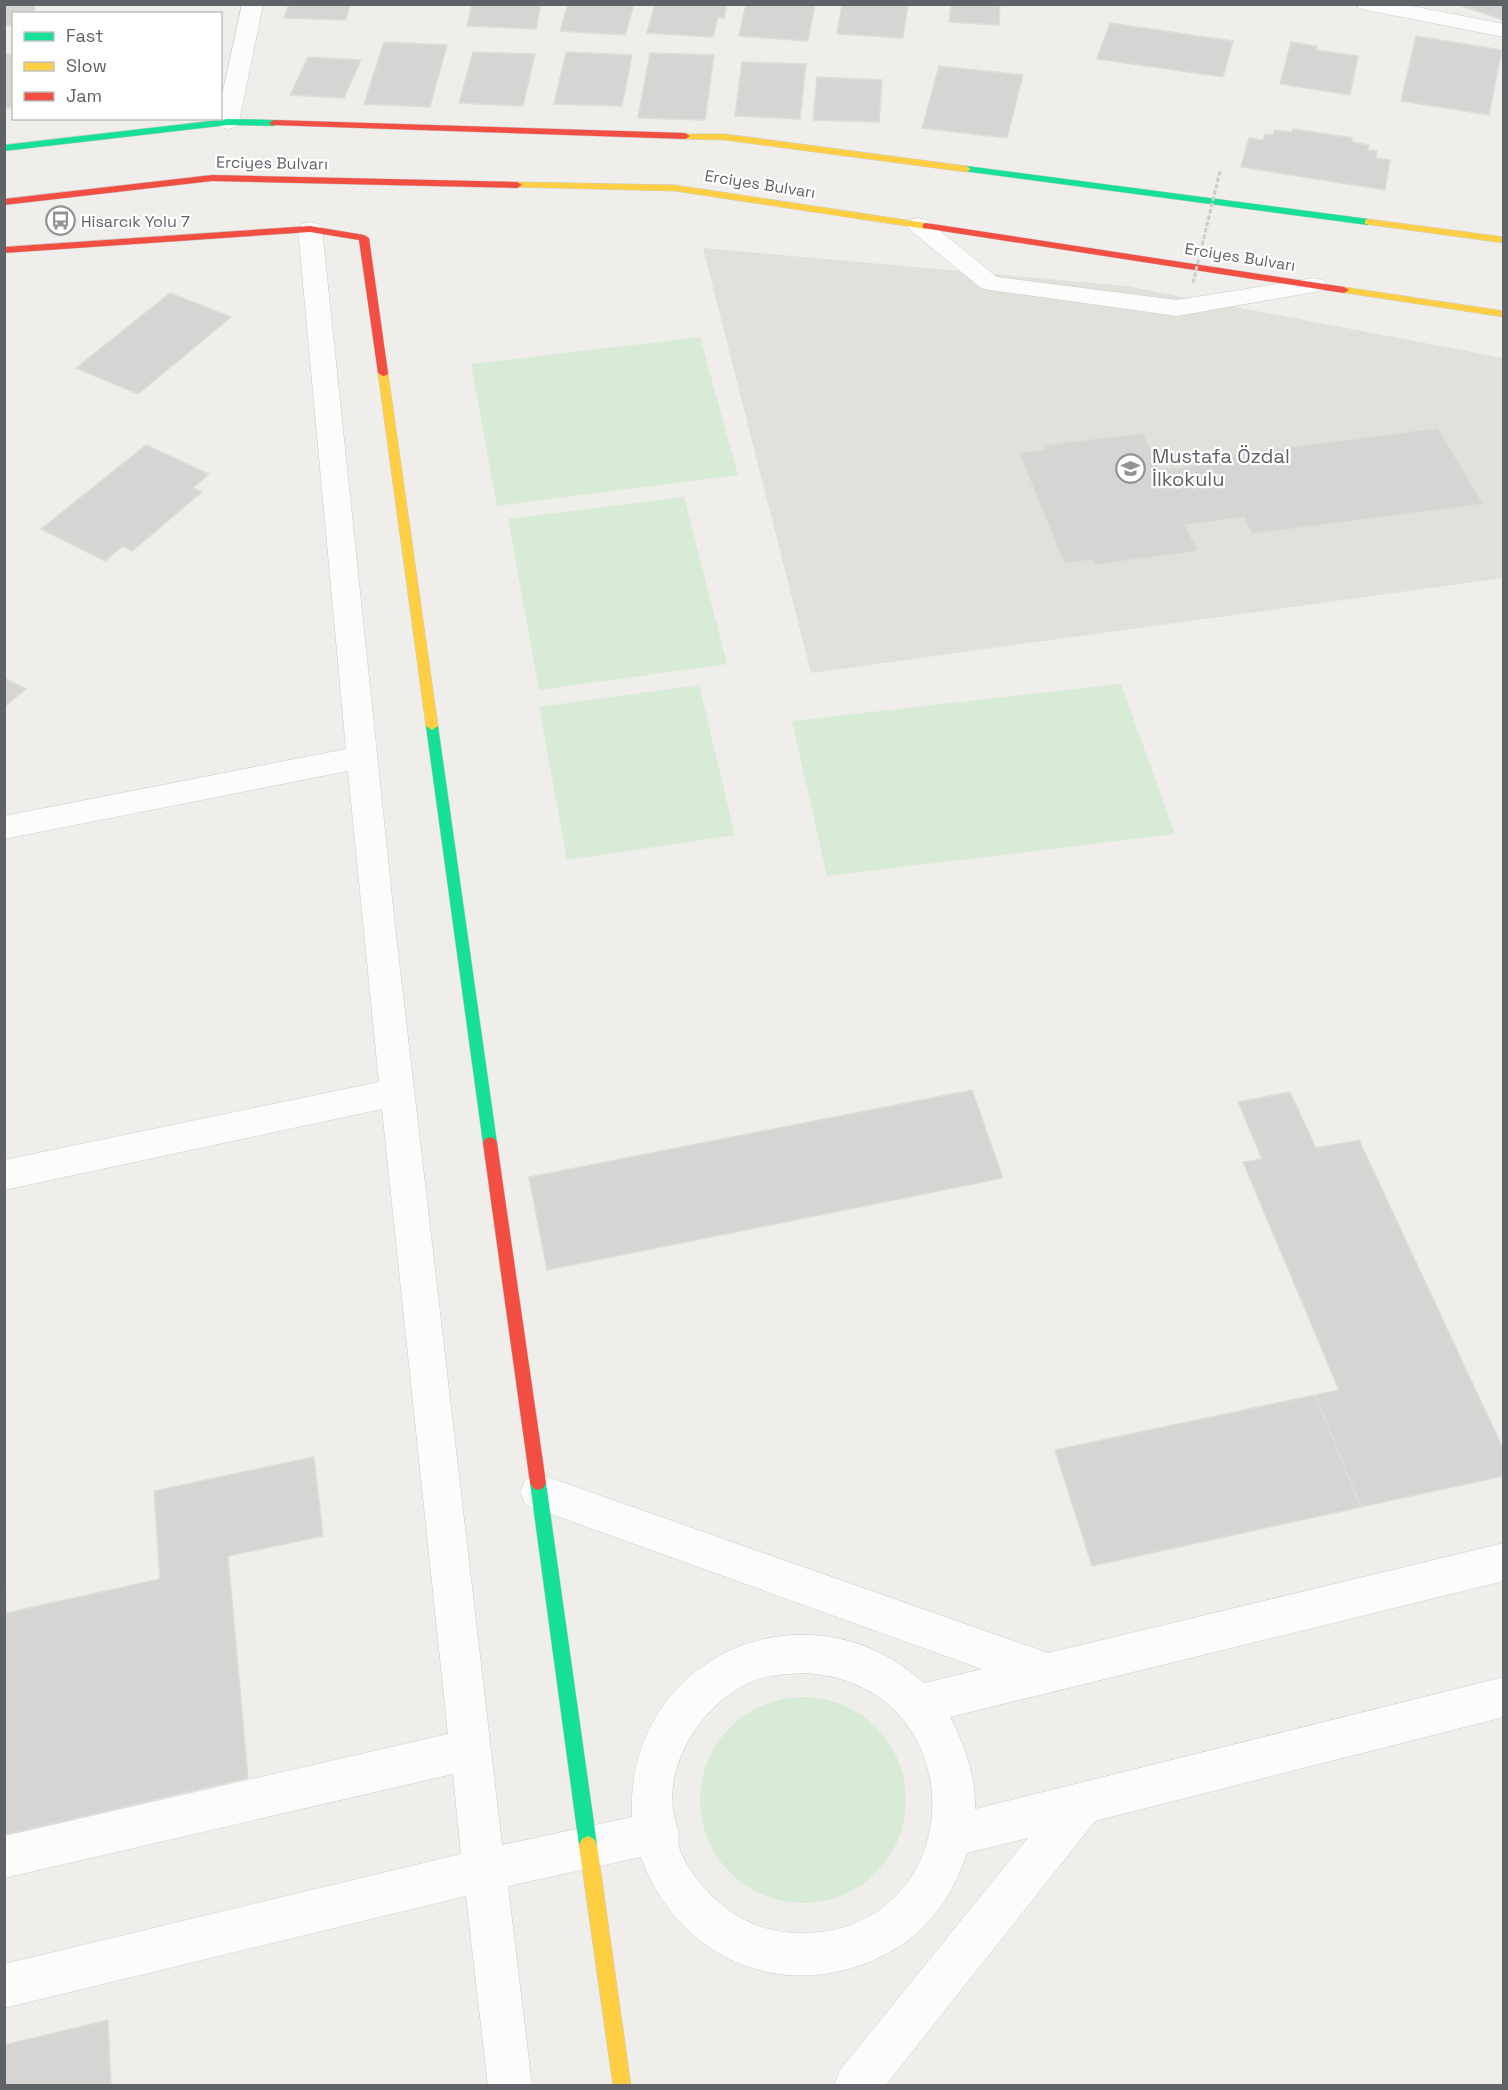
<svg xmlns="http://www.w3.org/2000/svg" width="1508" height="2090" font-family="'Space Grotesk',sans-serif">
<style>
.education{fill:#e2e0da}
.green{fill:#d8ebd6}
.building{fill:#d6d5d3;stroke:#deddd9;stroke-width:1.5}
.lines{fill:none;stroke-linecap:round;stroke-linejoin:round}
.street-casing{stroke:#cbcccc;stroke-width:1}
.fast-casing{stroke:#cacacb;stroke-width:1}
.slow-casing{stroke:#cacacb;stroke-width:1}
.jam-casing{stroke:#cacacb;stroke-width:1}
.street{fill:#fdfcfc;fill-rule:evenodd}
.fast{fill:#16e098;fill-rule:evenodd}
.slow{fill:#ffcf43;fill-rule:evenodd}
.jam{fill:#f24e42;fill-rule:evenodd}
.path-bridge{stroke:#cacfcc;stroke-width:3;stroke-dasharray:4.5 2;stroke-linecap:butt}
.labels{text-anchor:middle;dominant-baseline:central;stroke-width:4.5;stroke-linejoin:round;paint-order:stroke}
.far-street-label{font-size:16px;fill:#5f6368;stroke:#fff}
.far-poi-label{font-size:16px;fill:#5f6368;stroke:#fff;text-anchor:start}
.poi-label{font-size:20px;fill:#5f6368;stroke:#fff;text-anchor:start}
</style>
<rect width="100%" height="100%" fill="#efeeea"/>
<path class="education" d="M703 248 1126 286 1503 358V578L811 673Z"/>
<g class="green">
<path d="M700 337 738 475 497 506 471 364Z"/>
<path d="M684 497 727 664 539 690 508 519Z"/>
<path d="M1121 684 1175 834 827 876 792 721Z"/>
<path d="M699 685 735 835 567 860 539 707Z"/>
<circle cx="803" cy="1800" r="103"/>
</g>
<g class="building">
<path d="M4 4H35L34 14H14V25L4 26Z"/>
<path d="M289 4H350L346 20 284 18Z"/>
<path d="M472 4H541L536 29 467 26Z"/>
<path d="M568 4H634L625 35 560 31Z"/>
<path d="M655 4H727L724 18 718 17 713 37 647 33Z"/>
<path d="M746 4H815L808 41 739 36Z"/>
<path d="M842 4H908L903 38 837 34Z"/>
<path d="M951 4H1000L999 25 949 22Z"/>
<path d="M1462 4H1504V20L1461 6Z"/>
<path d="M1110 23 1233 41 1223 77 1097 59Z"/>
<path d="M1416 36 1502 50 1489 115 1401 101Z"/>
<path d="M384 42 447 45 430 107 364 104Z"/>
<path d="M1291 42 1317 46 1316 50 1358 56 1350 95 1280 84Z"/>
<path d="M473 52 535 54 523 106 459 103Z"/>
<path d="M566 52 632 55 622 106 554 104Z"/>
<path d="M650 53 714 55 705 120 638 118Z"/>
<rect x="4" y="54" width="10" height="54"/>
<path d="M308 57 361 60 344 98 290 95Z"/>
<path d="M742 62 806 64 800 119 735 116Z"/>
<path d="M939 66 1023 75 1007 138 922 128Z"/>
<path d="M817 77 882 80 879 122 813 120Z"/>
<path d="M1293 129 1352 138V142L1369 145 1368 150 1377 151 1376 158 1390 160 1385 190 1241 167 1249 138 1263 140 1265 134 1273 135 1275 130 1292 132Z"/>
<path d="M170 293 231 317 138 394 76 368Z"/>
<path d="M1438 428 1483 504 1252 534 1244 517 1185 525 1198 551 1094 565 1092 560 1064 563 1019 453 1046 449 1044 445 1143 433 1160 470 1217 462 1215 457Z"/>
<path d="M146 445 209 474 193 488 202 492 132 551 123 546 105 561 41 529Z"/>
<path d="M4 678 26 689 4 707Z"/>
<path d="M972 1090 1003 1178 547 1270 529 1177Z"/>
<path d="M1290 1092 1316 1148 1359 1140 1504 1451V1476L1361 1507 1315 1395 1339 1390 1243 1162 1262 1159 1238 1102Z"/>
<path d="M1315 1395 1361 1507 1092 1566 1055 1450Z"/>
<path d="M314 1457 323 1536 228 1556 248 1778 4 1835V1536L6 1613 160 1579 154 1491Z"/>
<path d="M108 2020 111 2086H4V2045Z"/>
</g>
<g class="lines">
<defs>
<g id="street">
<path d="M242 4H263L239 122 236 127 228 129 220 127 217 122V118H220V105Z"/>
<path d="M1356 4H1401L1504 24V37L1366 10 1359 8Z"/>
<path d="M918 218 926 220 997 277 1177 300 1314 278 1323 280 1326 285 1323 290 1314 292 1177 316 990 290 981 288 910 230 906 225 910 220Z"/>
<path d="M310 222 318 224 322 229 395 926 502 1845 632 1817C625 1656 807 1577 924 1683L982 1669 526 1505 520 1492 526 1479 539 1474 1048 1653 1504 1543V1581L950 1717C965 1746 976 1777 975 1809L1504 1677V1717L1095 1821 885 2086H834L840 2070 1028 1838 967 1853C959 1875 950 1896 935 1914 918 1936 895 1951 869 1962 773 2001 675 1953 641 1857L508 1886 532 2086H488L466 1896 4 2008V1964L461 1854 453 1774 4 1878V1836L448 1734 382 1109 4 1190V1160L379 1082 348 771 4 839V816L346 749 298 229 302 224ZM803 1673C976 1681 973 1925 809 1933 771 1935 737 1922 710 1894 698 1882 672 1850 679 1832 655 1774 699 1704 753 1681 769 1675 786 1674 803 1673Z"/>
</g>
<g id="fast">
<path d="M228 119 274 120 279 123 274 126 228 125 4 151V145Z"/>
<path d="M966 166 1368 219 1373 222 1368 225 963 171 961 169Z"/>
<path d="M432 722 438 726 497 1143 495 1147 490 1149 485 1147 483 1143 426 726Z"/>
<path d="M538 1476 543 1478 546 1483 597 1845 594 1851 588 1854 582 1851 579 1845 530 1483 533 1478Z"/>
</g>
<g id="slow">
<path d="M682 134H725L966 166 971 169 966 172 725 140 685 139 680 136Z"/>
<path d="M517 182 675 185 926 223 931 226 926 229 675 191 514 187V183Z"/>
<path d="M1368 219 1504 237V243L1365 224V220Z"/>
<path d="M1344 287 1504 311V317L1340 292V288Z"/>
<path d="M383 370 388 373 438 726 432 730 426 726 378 373Z"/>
<path d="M588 1836 594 1839 597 1845 631 2086H613L579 1845 582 1839Z"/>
</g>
<g id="jam">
<path d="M274 120 685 133 690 136 685 139 271 125 269 123Z"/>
<path d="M212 175 517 182 522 185 517 188 212 181 4 205V199Z"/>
<path d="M926 223 1344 287 1349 290 1344 293 923 228V224Z"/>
<path d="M310 226 364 235 369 238 388 373 387 375 383 376 378 373 359 240 310 232 4 253V247Z"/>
<path d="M490 1137 495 1139 497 1143 546 1483 543 1488 538 1490 533 1488 530 1483 483 1143 485 1139Z"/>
</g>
</defs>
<use href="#street" class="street-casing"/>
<use href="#fast" class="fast-casing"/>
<use href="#slow" class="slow-casing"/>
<use href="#jam" class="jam-casing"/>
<use href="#street" class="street"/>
<use href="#fast" class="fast"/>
<use href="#slow" class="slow"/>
<use href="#jam" class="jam"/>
<path class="path-bridge" d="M1193 283 1220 171"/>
</g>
<defs>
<symbol id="bus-ring" viewBox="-11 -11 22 22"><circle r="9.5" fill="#fff" stroke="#919496" stroke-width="1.5"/><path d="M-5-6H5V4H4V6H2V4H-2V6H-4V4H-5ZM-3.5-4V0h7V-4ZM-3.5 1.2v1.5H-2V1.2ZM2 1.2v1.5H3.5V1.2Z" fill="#919496"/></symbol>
<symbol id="school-ring" viewBox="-11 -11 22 22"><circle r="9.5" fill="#fff" stroke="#919496" stroke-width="1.5"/><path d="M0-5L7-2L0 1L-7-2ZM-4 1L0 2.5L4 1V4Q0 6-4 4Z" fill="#919496"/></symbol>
</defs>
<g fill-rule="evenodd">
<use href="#bus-ring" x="44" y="204" width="33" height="33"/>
<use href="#school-ring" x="1114" y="452" width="33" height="33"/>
</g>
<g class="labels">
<g class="far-street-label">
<text transform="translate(272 163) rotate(1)">Erciyes Bulvarı</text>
<text transform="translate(760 184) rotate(9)">Erciyes Bulvarı</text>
<text transform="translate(1240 257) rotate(9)">Erciyes Bulvarı</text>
</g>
<g class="far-poi-label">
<text x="81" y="221">Hisarcık Yolu 7</text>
</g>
<g class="poi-label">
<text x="1152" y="456">Mustafa Özdal<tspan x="1152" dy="23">İlkokulu</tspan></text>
</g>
</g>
<rect width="1508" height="2090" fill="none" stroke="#5f6368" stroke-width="12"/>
<rect x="12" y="12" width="210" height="108" fill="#ffffff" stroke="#bfc1c3" stroke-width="1.5"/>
<rect x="24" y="32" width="30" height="9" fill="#16e098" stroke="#bfc1c3" stroke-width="1.5"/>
<text x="66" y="42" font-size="18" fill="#5f6368">Fast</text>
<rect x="24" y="62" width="30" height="9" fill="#ffcf43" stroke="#bfc1c3" stroke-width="1.5"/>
<text x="66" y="72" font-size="18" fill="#5f6368">Slow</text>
<rect x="24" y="92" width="30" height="9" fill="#f24e42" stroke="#bfc1c3" stroke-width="1.5"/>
<text x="66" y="102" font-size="18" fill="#5f6368">Jam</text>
</svg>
